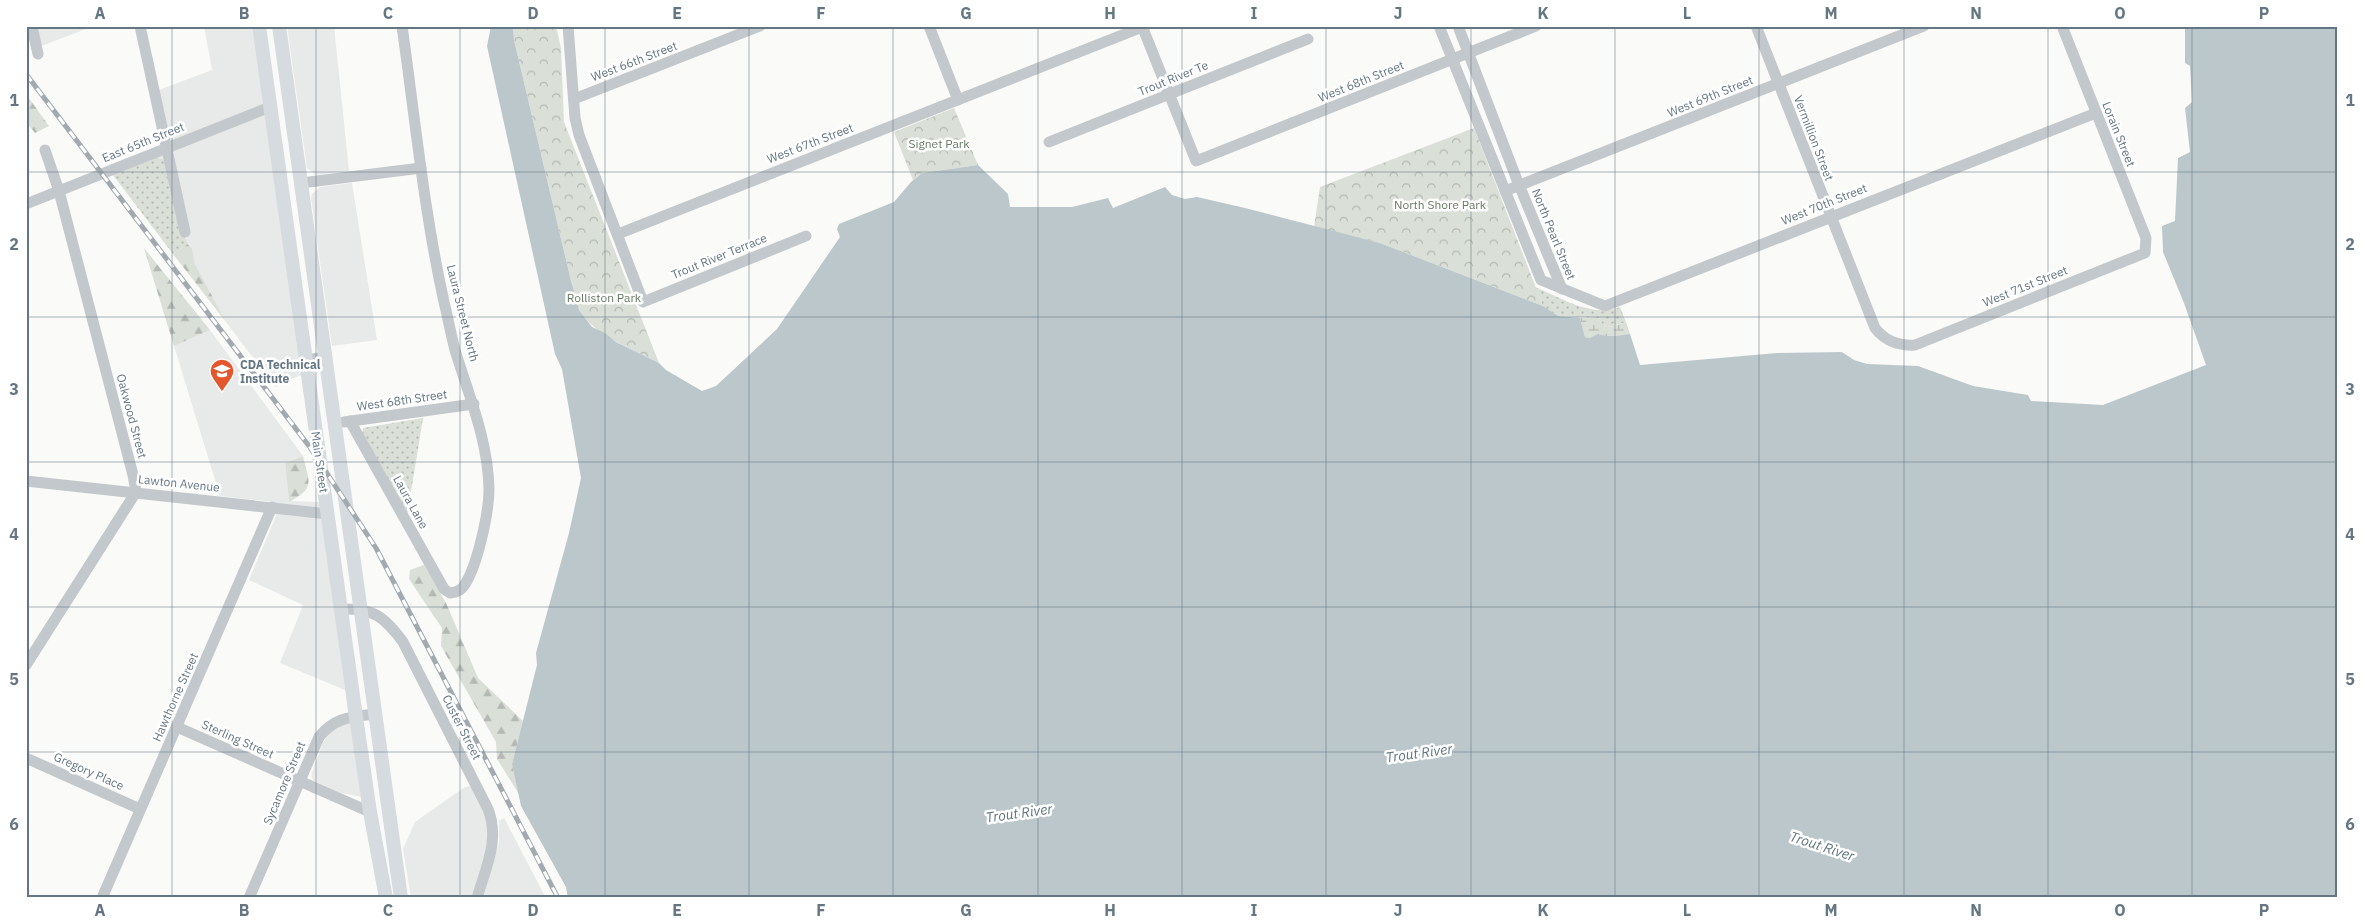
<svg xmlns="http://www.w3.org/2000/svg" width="2364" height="924" font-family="'IBM Plex Sans',sans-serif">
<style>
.built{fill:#e8e9e9}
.grass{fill:url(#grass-dots)}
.forest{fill:url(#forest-firs)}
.wetland{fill:url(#wetland-marsh)}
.park{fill:url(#park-crowns)}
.water{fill:#bbc7cb}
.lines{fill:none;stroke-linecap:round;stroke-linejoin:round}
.minor{stroke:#c3c8cc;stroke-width:11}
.major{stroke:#d6dbdf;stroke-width:14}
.rail-casing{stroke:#a2aab0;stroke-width:5}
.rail{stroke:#fff;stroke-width:3;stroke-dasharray:9;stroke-linecap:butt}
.grid{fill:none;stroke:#657683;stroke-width:1;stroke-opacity:0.55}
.labels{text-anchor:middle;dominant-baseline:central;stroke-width:5;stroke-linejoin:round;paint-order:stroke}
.street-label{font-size:12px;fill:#657683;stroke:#fff}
.park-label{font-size:12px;fill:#687a64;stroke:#fff}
.poi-label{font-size:12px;font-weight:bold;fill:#657683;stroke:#fff;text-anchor:start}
.water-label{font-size:14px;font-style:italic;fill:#60757c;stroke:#fff}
.neatline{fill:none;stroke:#657683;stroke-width:2}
.grid-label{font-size:16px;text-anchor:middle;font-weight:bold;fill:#657683}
</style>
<defs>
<pattern id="grass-dots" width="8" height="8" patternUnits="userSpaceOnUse" patternTransform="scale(1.25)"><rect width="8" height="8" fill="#dadfd7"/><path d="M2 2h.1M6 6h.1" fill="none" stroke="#b4b9b4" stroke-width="1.8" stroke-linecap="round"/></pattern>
<pattern id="forest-firs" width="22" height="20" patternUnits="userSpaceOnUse" patternTransform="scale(1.25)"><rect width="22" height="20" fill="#dadfd7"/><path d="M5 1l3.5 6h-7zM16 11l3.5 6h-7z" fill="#b4b9b4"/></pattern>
<pattern id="wetland-marsh" width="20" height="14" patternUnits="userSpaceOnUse" patternTransform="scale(1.25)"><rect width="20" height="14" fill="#dadfd7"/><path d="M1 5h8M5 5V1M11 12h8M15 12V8" fill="none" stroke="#b4b9b4"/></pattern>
<pattern id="park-crowns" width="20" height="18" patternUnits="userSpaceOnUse" patternTransform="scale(1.25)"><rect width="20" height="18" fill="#dadfd7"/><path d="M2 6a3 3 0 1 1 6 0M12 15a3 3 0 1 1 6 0" fill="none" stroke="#b4b9b4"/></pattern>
</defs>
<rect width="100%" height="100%" fill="#fafaf8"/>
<g class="built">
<path d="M26 26H86V29L31 50Z"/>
<path d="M204 26H252L301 375 275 387 226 322 195 264 192 248 184 238 180 227 156 158 171 141 159 90 212 70Z"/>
<path d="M287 26H334L349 171 316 175 307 168Z"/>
<path d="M352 183 377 340 332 346 311 198 312 194 320 187Z"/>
<path d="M210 330 303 456 285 463 289 501 320 502 345 690 280 663 303 605 249 580 276 516 273 502 220 496 174 346Z"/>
<path d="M350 721 361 797 338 792 314 781 311 776 323 742 331 732Z"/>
<path d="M470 786 475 789 489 821 487 848 472 898H411L403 849 415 822 465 787Z"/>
<path d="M504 818 546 898H482L499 842V821Z"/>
</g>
<g class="grass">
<path d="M156 158 165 160 180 227 188 244 173 254 113 175Z"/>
<path d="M1535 287C1562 298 1591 318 1620 307L1626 322C1613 326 1605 331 1598 318L1557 316 1543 306Z"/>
<path d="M423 418 407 516 362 436 363 428Z"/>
</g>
<g class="forest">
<path d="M26 94 49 126 35 133 26 122Z"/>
<path d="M188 244 192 248 195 264 226 322 173 254Z"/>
<path d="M144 248 210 330 174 346Z"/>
<path d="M303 456C309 482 316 488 289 502L285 463Z"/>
<path d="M424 565 446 603 478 678 523 721 512 764 519 794 497 759 496 742 441 646 442 628 409 579 410 570Z"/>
</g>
<path class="wetland" d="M1580 318H1598C1605 331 1614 326 1626 322L1630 334 1590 338 1585 337Z"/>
<g class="park">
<path d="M513 26H556L561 48 564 122 659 363C635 351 593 334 580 311 575 302 573 290 571 281L514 40Z"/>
<path d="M954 108 978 165 922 173 913 180 894 132Z"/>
<path d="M1474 128 1543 306 1380 243 1314 227 1320 187Z"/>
</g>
<path class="water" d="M491 26H513L514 40 571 281 579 310 592 327 605 333 616 342 659 363 666 370 702 391 716 386 777 329 840 237 837 229 839 224 894 202 911 182 922 173 978 165 1008 194 1010 207H1072L1108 198 1113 208 1165 187 1172 195 1185 199 1197 197 1245 208 1380 243 1543 306 1558 316 1580 318 1585 337 1590 338 1598 334C1609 338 1619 335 1630 334L1640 365 1777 353 1842 352 1854 360 1867 364 1918 366 1973 386 2028 395 2031 401 2103 405 2206 365 2184 303 2163 252 2162 226 2175 221 2178 158 2190 152 2185 108 2192 102 2190 66 2185 63V26H2338V898H568L566 887 521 806 512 764 537 665 536 653 569 533 581 478 562 369 555 354 487 46Z"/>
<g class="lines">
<g class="minor">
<path d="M32 26 38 54"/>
<path d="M140 26 185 232"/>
<path d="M568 26 575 118 579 135 643 302 806 236"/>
<path d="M929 26 958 100"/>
<path d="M1142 26 1196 161 1536 26"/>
<path d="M1439 26 1541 280 1605 306 2096 113"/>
<path d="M1458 26 1517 180 1562 289"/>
<path d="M1756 26 1875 328C1885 341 1899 346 1915 345L2145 253 2146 238 2062 26"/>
<path d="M574 99 760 26"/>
<path d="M1049 142 1308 39"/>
<path d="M301 183 421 168"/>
<path d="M1505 191 1924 26"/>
<path d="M26 204 270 107"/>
<path d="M618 234 1145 26"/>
<path d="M306 360 326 357"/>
<path d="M350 421 444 589 450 593C456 592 460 591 463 587 477 569 489 512 489 489 488 440 469 396 455 350 451 335 448 318 444 302 424 212 415 118 402 26"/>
<path d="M344 422 474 404"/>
<path d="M26 481 328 514"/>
<path d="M341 609C373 608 384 616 403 642L488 809C500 840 486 867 477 898"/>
<path d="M26 665 136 492 133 475 59 191 45 150"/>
<path d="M177 727 370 812"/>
<path d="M26 758 140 809"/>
<path d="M102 898 272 507"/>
<path d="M249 898 319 737C335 717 351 717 375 714"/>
</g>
<g class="major">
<path d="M259 26 356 717 370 812 386 898"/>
<path d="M279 26 401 898"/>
</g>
<defs>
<path id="rail" d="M26 74 309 446 376 548 558 898"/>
</defs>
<use href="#rail" class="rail-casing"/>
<use href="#rail" class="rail"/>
</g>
<path class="grid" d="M172 26V898M316 26V898M460 26V898M605 26V898M749 26V898M893 26V898M1038 26V898M1182 26V898M1326 26V898M1471 26V898M1615 26V898M1759 26V898M1904 26V898M2048 26V898M2192 26V898M26 172H2338M26 317H2338M26 462H2338M26 607H2338M26 752H2338"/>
<defs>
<symbol id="school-pin" viewBox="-11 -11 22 30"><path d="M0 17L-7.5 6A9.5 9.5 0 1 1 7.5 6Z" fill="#e4572e" stroke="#fff"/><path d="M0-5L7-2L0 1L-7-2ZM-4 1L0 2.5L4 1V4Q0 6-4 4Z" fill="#fff"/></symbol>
</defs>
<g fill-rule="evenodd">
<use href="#school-pin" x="208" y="357" width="28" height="38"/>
</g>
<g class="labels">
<g class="street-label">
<text transform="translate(634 61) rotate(-21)">West 66th Street</text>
<text transform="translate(1173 78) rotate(-22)">Trout River Te</text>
<text transform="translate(1361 81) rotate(-22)">West 68th Street</text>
<text transform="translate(1710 96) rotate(-22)">West 69th Street</text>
<text transform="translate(2119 134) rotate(68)">Lorain Street</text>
<text transform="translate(1814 138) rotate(69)">Vermillion Street</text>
<text transform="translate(143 142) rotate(-22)">East 65th Street</text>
<text transform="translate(810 143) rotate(-21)">West 67th Street</text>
<text transform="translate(1824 204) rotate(-22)">West 70th Street</text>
<text transform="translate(1554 234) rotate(68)">North Pearl Street</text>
<text transform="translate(719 256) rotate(-22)">Trout River Terrace</text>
<text transform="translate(2025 286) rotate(-22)">West 71st Street</text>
<text transform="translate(463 313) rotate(76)">Laura Street North</text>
<text transform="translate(402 400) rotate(-8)">West 68th Street</text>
<text transform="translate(132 416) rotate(75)">Oakwood Street</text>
<text transform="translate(320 462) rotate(82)">Main Street</text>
<text transform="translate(179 483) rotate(6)">Lawton Avenue</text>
<text transform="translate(411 502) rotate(61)">Laura Lane</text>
<text transform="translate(175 697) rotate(-66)">Hawthorne Street</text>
<text transform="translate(462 727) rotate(63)">Custer Street</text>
<text transform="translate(238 739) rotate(24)">Sterling Street</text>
<text transform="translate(89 771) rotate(24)">Gregory Place</text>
<text transform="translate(284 783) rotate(-67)">Sycamore Street</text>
</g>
<g class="park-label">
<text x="939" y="143">Signet Park</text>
<text x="1440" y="204">North Shore Park</text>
<text x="604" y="297">Rolliston Park</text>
</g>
<g class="poi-label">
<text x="240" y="364">CDA Technical<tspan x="240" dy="14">Institute</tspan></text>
</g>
<g class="water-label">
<text transform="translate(1419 753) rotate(-8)">Trout River</text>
<text transform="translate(1019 813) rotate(-8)">Trout River</text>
<text transform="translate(1822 846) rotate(18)">Trout River</text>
</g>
</g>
<rect width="2364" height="924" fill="none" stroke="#ffffff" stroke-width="55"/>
<rect x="28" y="28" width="2308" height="868" class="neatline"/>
<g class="grid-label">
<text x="100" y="19">A</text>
<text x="244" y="19">B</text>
<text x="388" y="19">C</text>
<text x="533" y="19">D</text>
<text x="677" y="19">E</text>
<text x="821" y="19">F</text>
<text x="966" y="19">G</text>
<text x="1110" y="19">H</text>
<text x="1254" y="19">I</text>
<text x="1398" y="19">J</text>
<text x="1543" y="19">K</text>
<text x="1687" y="19">L</text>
<text x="1831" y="19">M</text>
<text x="1976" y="19">N</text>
<text x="2120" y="19">O</text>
<text x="2264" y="19">P</text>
<text x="14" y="106">1</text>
<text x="2350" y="106">1</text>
<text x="14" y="250">2</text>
<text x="2350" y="250">2</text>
<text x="14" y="395">3</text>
<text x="2350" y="395">3</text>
<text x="14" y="540">4</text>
<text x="2350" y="540">4</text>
<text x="14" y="685">5</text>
<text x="2350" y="685">5</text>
<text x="14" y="830">6</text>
<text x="2350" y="830">6</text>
<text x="100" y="916">A</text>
<text x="244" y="916">B</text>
<text x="388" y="916">C</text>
<text x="533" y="916">D</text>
<text x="677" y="916">E</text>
<text x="821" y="916">F</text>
<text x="966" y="916">G</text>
<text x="1110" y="916">H</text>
<text x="1254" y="916">I</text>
<text x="1398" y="916">J</text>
<text x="1543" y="916">K</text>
<text x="1687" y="916">L</text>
<text x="1831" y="916">M</text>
<text x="1976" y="916">N</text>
<text x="2120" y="916">O</text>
<text x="2264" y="916">P</text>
</g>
</svg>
